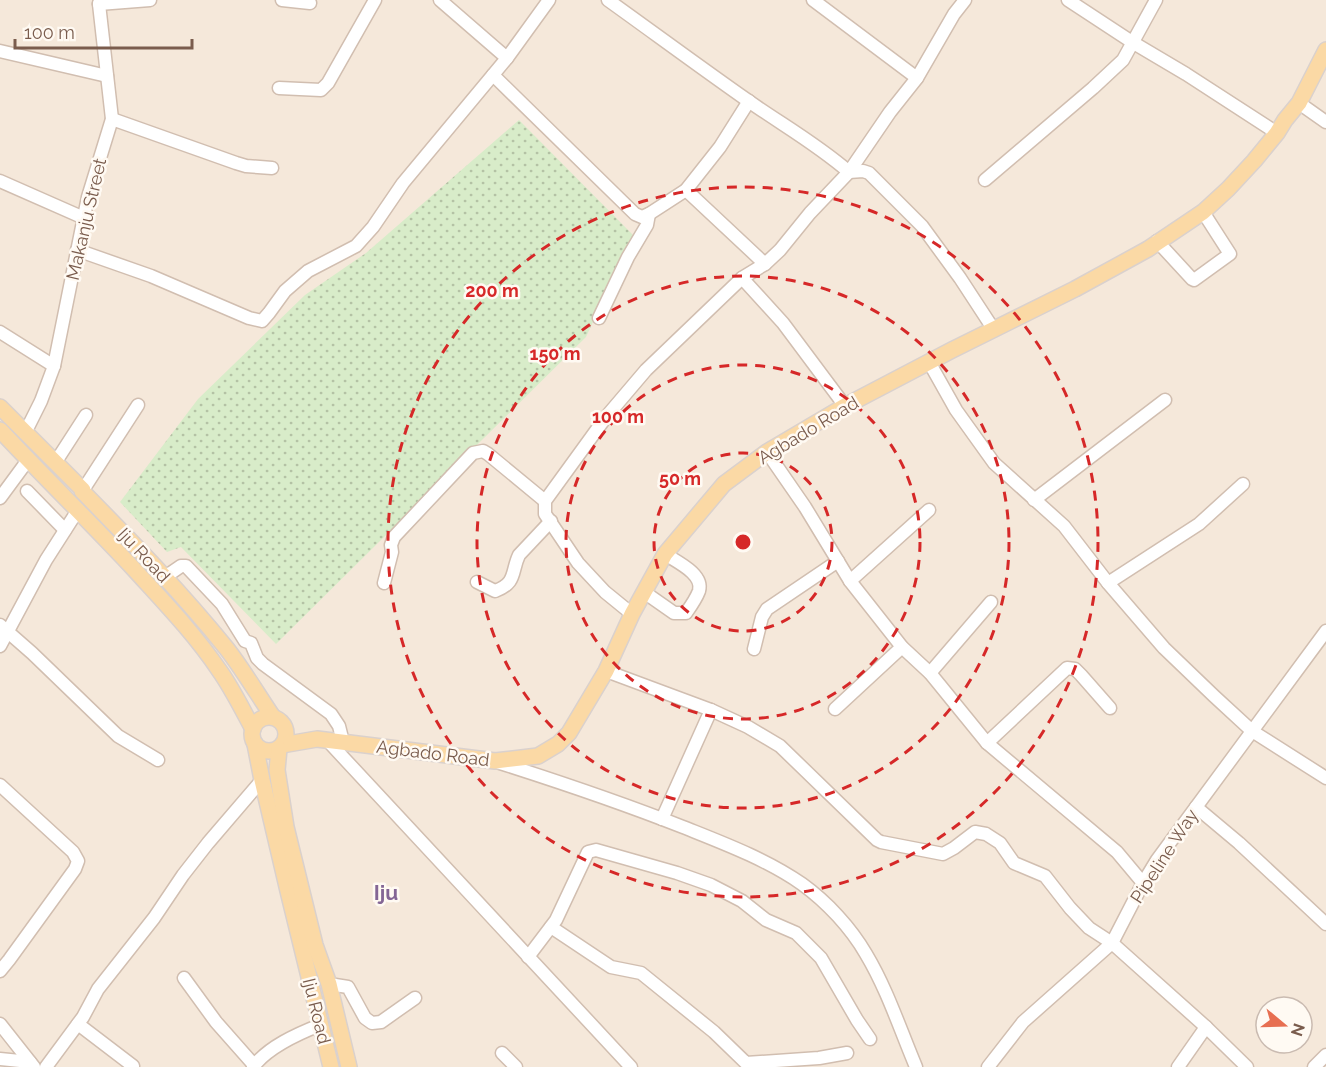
<svg xmlns="http://www.w3.org/2000/svg" width="1326" height="1067" font-family="Raleway,sans-serif">
<style>
.residential{fill:#f5e8da;fill-rule:evenodd}
.grass{fill:url(#grass-dots)}
.lines{fill:none;stroke-linecap:round;stroke-linejoin:round}
.minor-casing{stroke:#d1beb0;stroke-width:15}
.major-casing{stroke:#dad1cd;stroke-width:18}
.minor{stroke:#fff;stroke-width:12}
.major{stroke:#fbd9a5;stroke-width:15}
.ring{fill:none;stroke:#d62828;stroke-width:3;stroke-dasharray:10 8}
.labels{text-anchor:middle;dominant-baseline:central;stroke-width:5;stroke-linejoin:round;paint-order:stroke}
.street-label{font-size:18px;fill:#7a5c4d;stroke:#fffaf3}
.quarter-label{font-size:21px;font-weight:bold;fill:#846695;stroke:#fffaf3}
.centre{fill:#d62828;stroke:#fffaf3;stroke-width:3}
.ring-label{font-size:18px;text-anchor:middle;font-weight:bold;fill:#d62828;stroke:#fffaf3;stroke-width:5;stroke-linejoin:round;paint-order:stroke}
</style>
<defs>
<pattern id="grass-dots" width="8" height="8" patternUnits="userSpaceOnUse" patternTransform="scale(1.5)"><rect width="8" height="8" fill="#d8ecc9"/><path d="M2 2h.1M6 6h.1" fill="none" stroke="#b4c2a5" stroke-width="1.8" stroke-linecap="round"/></pattern>
</defs>
<rect width="100%" height="100%" fill="#fdf6ec"/>
<path class="residential" d="M0 0H1326V1067H0ZM1266 1007H1302V1043H1266Z"/>
<path class="grass" d="M519 120 633 235 586 337 276 644 181 547 167 552 120 502 198 399 305 295 366 253Z"/>
<g class="lines">
<defs>
<g id="minor">
<path d="M282 0 310 3"/>
<path d="M440 0 507 58"/>
<path d="M608 0C654 33 700 67 747 100 781 124 817 144 849 172L863 171 869 173 922 226 960 278 994 330"/>
<path d="M813 0 917 78"/>
<path d="M1068 0 1132 42 1186 74 1277 133"/>
<path d="M99 4 150 0"/>
<path d="M0 51 107 76"/>
<path d="M493 75 635 214 642 217 649 214 686 190 720 147 749 101"/>
<path d="M279 88 321 90 328 83 375 0"/>
<path d="M1299 103 1326 122"/>
<path d="M112 119 236 163 246 166 272 168"/>
<path d="M985 180 1093 88 1123 60 1156 0"/>
<path d="M0 181 84 218"/>
<path d="M686 190 765 264"/>
<path d="M1157 241 1192 279 1194 280 1230 254 1203 212"/>
<path d="M77 250 151 276 249 318 262 321 269 313 285 291 308 271 356 246 373 227 403 183 507 58 549 0"/>
<path d="M742 278 783 323 845 406"/>
<path d="M599 318 628 257 647 225 649 214"/>
<path d="M0 332 54 366"/>
<path d="M929 362 956 410 994 463 1064 526 1108 583 1164 648 1214 696 1252 731 1326 778"/>
<path d="M25 433 41 401 54 366 88 197 112 119 99 4 100 0"/>
<path d="M767 452 805 507 850 581 902 647 930 673 987 743 1117 852 1143 883"/>
<path d="M55 463 86 415"/>
<path d="M83 490 138 405"/>
<path d="M27 491 65 530"/>
<path d="M0 498 28 460"/>
<path d="M1034 500 1165 400"/>
<path d="M165 577 181 566H186L222 604 245 641 251 643 257 658 263 664 331 714 339 726 343 742"/>
<path d="M850 581 929 510"/>
<path d="M477 582 495 591C517 583 511 572 519 555L551 521"/>
<path d="M384 583 392 552 391 545 394 537 473 453 483 451 488 454 545 501"/>
<path d="M1108 583 1199 524 1243 484"/>
<path d="M644 592 674 613H686C691 606 696 599 699 591 704 574 677 562 665 554"/>
<path d="M632 614 605 592 578 563 545 514V501L606 417 646 370 742 278 765 264 780 250 810 213 849 172 890 112 917 78 954 14 965 0"/>
<path d="M0 625 32 653 118 736 158 760"/>
<path d="M0 646 46 560 78 510"/>
<path d="M754 649 762 617 767 609 838 561"/>
<path d="M606 671 711 710 748 727 780 746 877 840 881 842 943 854 954 848 975 832 986 834 1000 843 1014 863 1045 876 1070 908 1089 928 1112 943 1206 1027 1247 1067"/>
<path d="M930 673 991 602"/>
<path d="M835 709 902 647"/>
<path d="M327 740 631 1067"/>
<path d="M987 743 1067 668 1075 669 1081 675 1110 708"/>
<path d="M497 762C560 782 622 803 683 827 723 843 766 859 802 884 827 902 851 928 866 954 887 989 900 1029 916 1067"/>
<path d="M0 785 73 852 78 861 75 869 9 960 0 971"/>
<path d="M1196 807 1239 843 1326 924"/>
<path d="M662 819 711 710"/>
<path d="M551 927 611 967 641 973 714 1032 746 1063 819 1058 847 1053"/>
<path d="M528 957 556 920 588 852 596 850 677 873 711 885 742 901 766 920 796 933 821 958 857 1020 870 1039"/>
<path d="M184 978 216 1022 254 1065"/>
<path d="M329 984 348 987 365 1018 372 1023 381 1022 415 998"/>
<path d="M0 1024 34 1067"/>
<path d="M78 1024 133 1066"/>
<path d="M502 1053 516 1067"/>
<path d="M0 1059 30 1062"/>
<path d="M46 1067 83 1017 98 989 154 918 183 875 208 843 262 780"/>
<path d="M253 1067C268 1047 297 1034 320 1025"/>
<path d="M988 1067 1023 1022 1112 943 1143 883 1157 860 1326 631"/>
<path d="M1178 1067 1206 1027"/>
<path d="M1314 1067 1326 1055"/>
</g>
<g id="major">
<path d="M0 407 83 490 82 491C132 542 182 593 227 649 244 671 258 695 273 717"/>
<path d="M0 430C44 477 90 522 133 568 163 601 194 633 219 670 232 688 242 709 253 729"/>
<circle cx="269" cy="734" r="17"/>
<path d="M255 744 262 780 288 891 331 1067"/>
<path d="M282 745 317 739 495 761 538 756 558 744 569 733 606 671 632 614 665 554 724 484 767 452 845 406 952 350 1075 289 1148 249 1203 212 1228 189 1254 161 1277 133 1285 120 1299 103 1326 50"/>
<path d="M279 749 277 770 286 827 315 945 329 984 349 1067"/>
</g>
</defs>
<use href="#minor" class="minor-casing"/>
<use href="#major" class="major-casing"/>
<use href="#minor" class="minor"/>
<use href="#major" class="major"/>
</g>
<g class="ring">
<circle cx="743" cy="542" r="89"/>
<circle cx="743" cy="542" r="177"/>
<circle cx="743" cy="542" r="266"/>
<circle cx="743" cy="542" r="355"/>
</g>
<g class="labels">
<g class="street-label">
<text transform="translate(86 219) rotate(-77)">Makanju Street</text>
<text transform="translate(808 430) rotate(-31)">Agbado Road</text>
<text transform="translate(144 555) rotate(47)">Iju Road</text>
<text transform="translate(433 753) rotate(7)">Agbado Road</text>
<text transform="translate(1164 856) rotate(-57)">Pipeline Way</text>
<text transform="translate(317 1011) rotate(76)">Iju Road</text>
</g>
<g class="quarter-label">
<text x="386" y="892">Iju</text>
</g>
</g>
<circle cx="743" cy="542" r="9" class="centre"/>
<g class="ring-label">
<text x="492" y="297">200 m</text>
<text x="555" y="360">150 m</text>
<text x="618" y="423">100 m</text>
<text x="680" y="485">50 m</text>
</g>
<g transform="translate(1284 1025) rotate(109)"><circle r="28" fill="#fffaf3" stroke="#cabbb1" stroke-width="1.5"/>
<path d="M0-4.5L10 22L0 15L-10 22Z" fill="#e76f51"/>
<text y="-9" font-size="16" font-weight="bold" text-anchor="middle" fill="#7a5c4d">N</text>
</g>
<path d="M15 39v9h177v-9" fill="none" stroke="#7a5c4d" stroke-width="3"/>
<text x="24" y="39" font-size="18" fill="#7a5c4d" stroke="#fffaf3" stroke-width="4.5" paint-order="stroke">100 m</text>
</svg>
